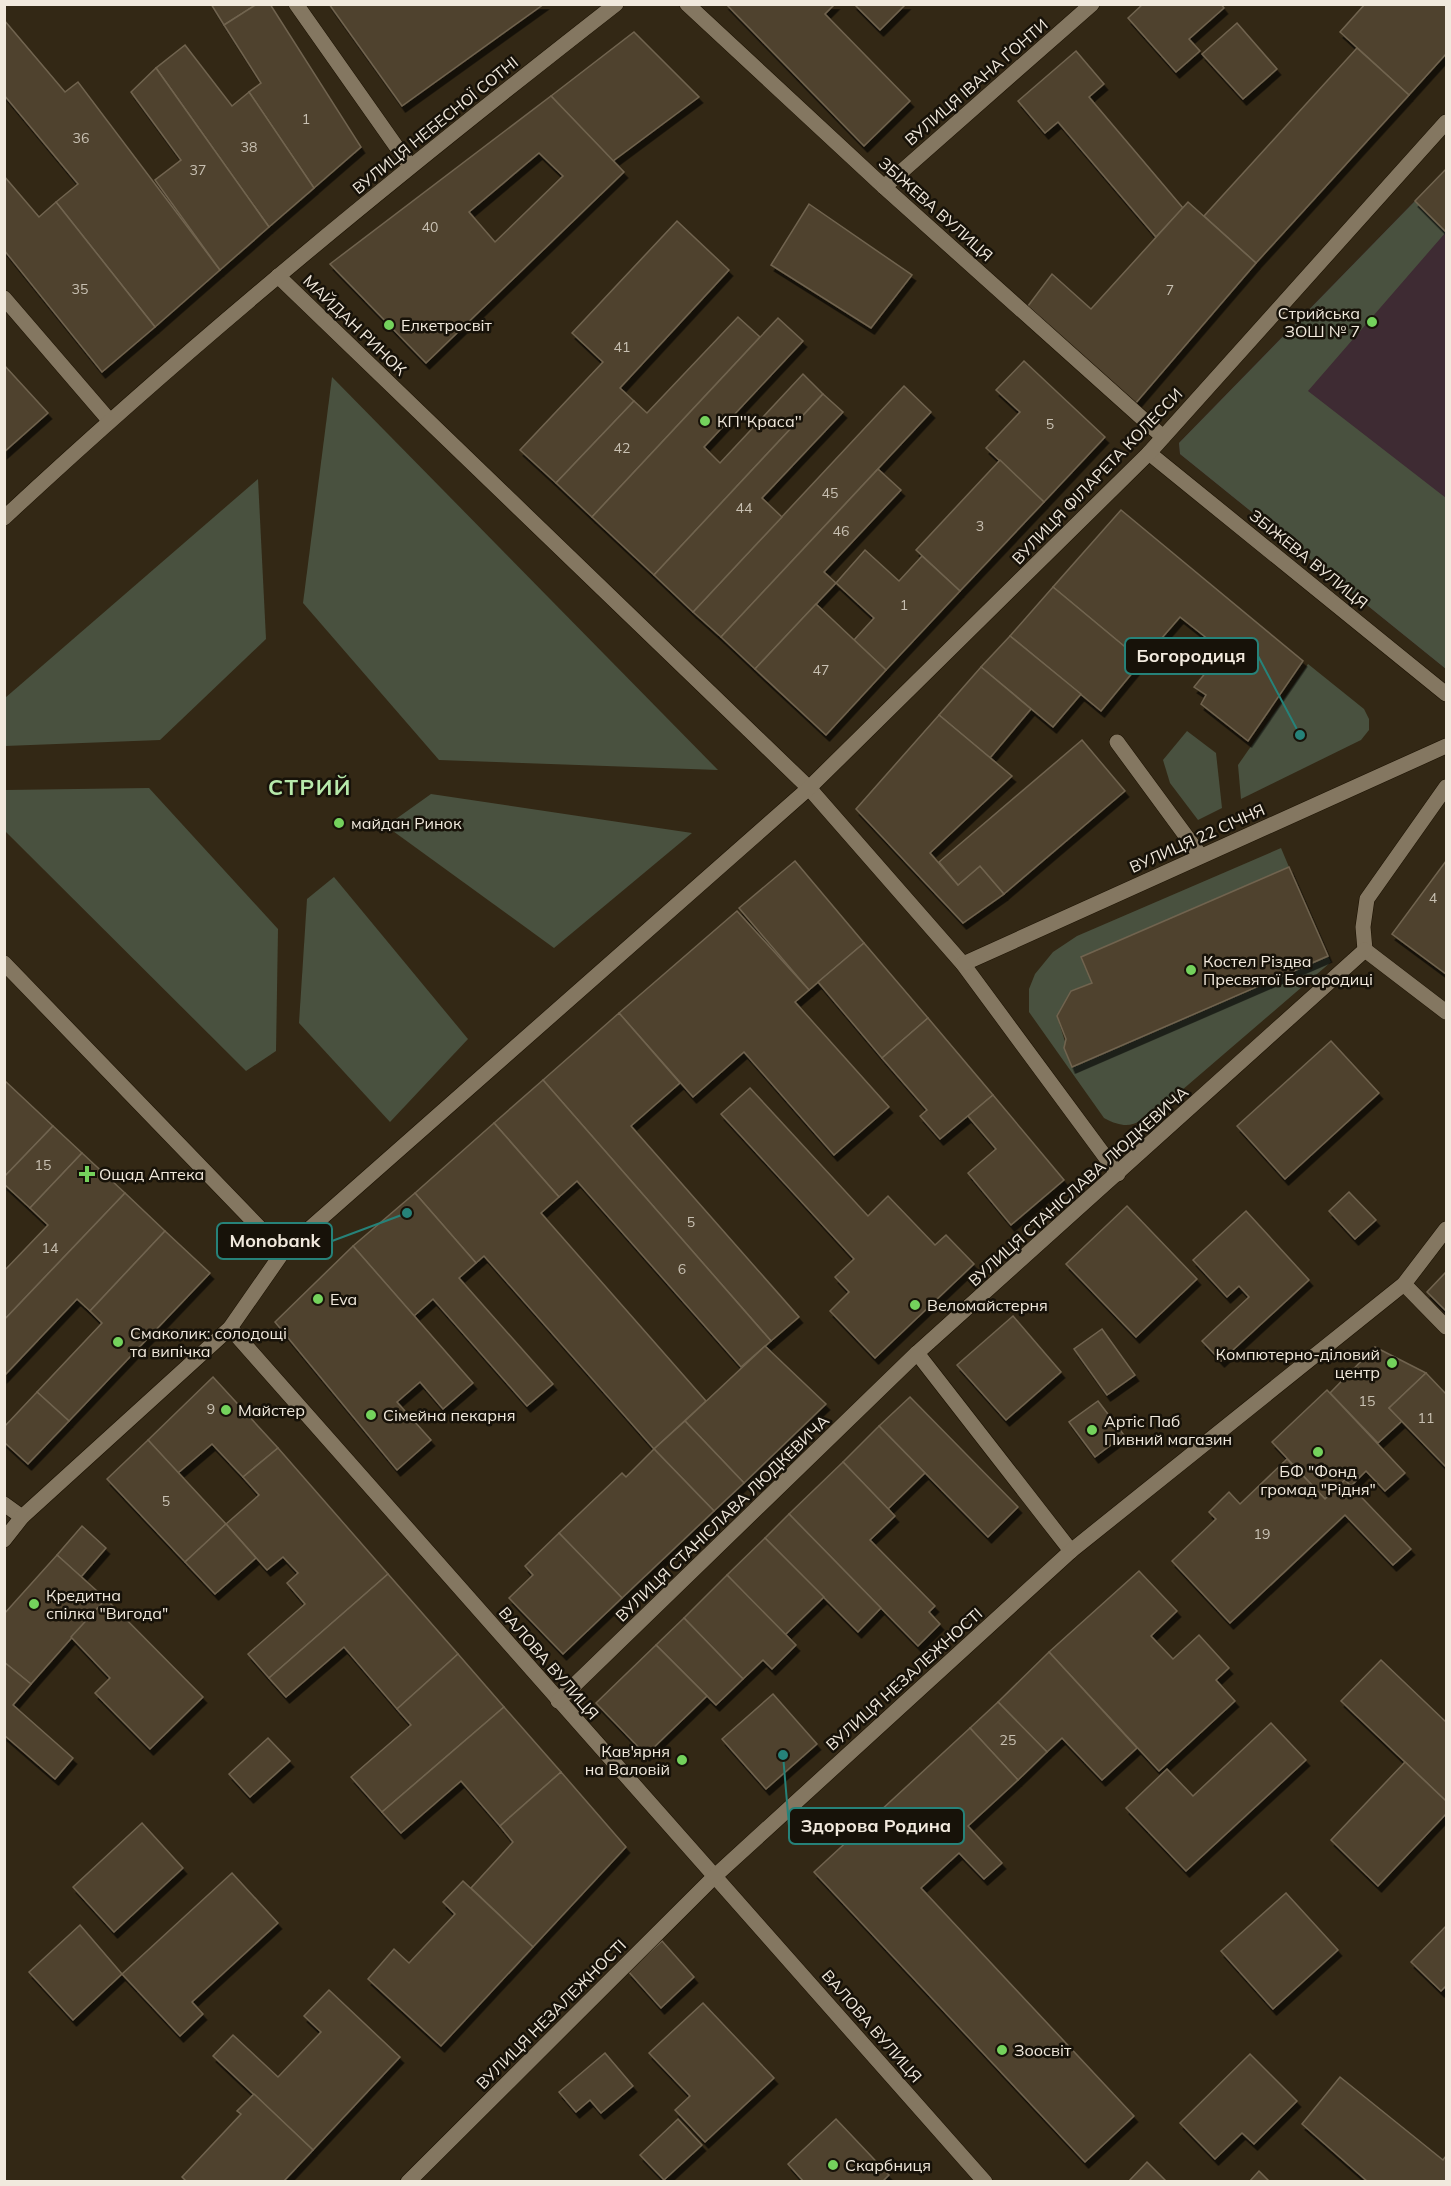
<svg xmlns="http://www.w3.org/2000/svg" width="1451" height="2186" font-family="Mulish,sans-serif">
<style>
.education{fill:#3e2b33}
.green{fill:#49513f}
.building{fill:#4f432f;stroke:#71644f;stroke-width:1.5;fill-rule:evenodd;filter:url(#shadow)}
.lines{fill:none;stroke-linecap:round;stroke-linejoin:round}
.minor-casing{stroke:#1b1101;stroke-width:16}
.minor{stroke:#847761;stroke-width:15}
.poi-dot{fill:#74d25c;stroke:#171209;stroke-width:2}
.labels{text-anchor:middle;dominant-baseline:central;stroke-width:5;stroke-linejoin:round;paint-order:stroke}
.number-label{font-size:14px;fill:#c8c0b2}
.street-label{font-size:16px;fill:#f1e9dd;stroke:#171209}
.poi-label{font-size:16px;fill:#f1e9dd;stroke:#171209;text-anchor:start}
.district-label{font-size:22px;font-weight:bold;letter-spacing:1.5px;fill:#b7eaab;stroke:#171209}
.leader{fill:none;stroke:#268279;stroke-width:2}
.callout-dot{fill:#268279;stroke:#171209;stroke-width:2}
.callout{fill:#171209;stroke:#268279;stroke-width:2}
.callout-label{font-size:18px;text-anchor:middle;font-weight:bold;fill:#f1e9dd}
</style>
<defs>
<filter id="shadow"><feDropShadow dx="3.5" dy="6" stdDeviation="0" flood-color="#0009"/></filter>
</defs>
<rect width="100%" height="100%" fill="#332815"/>
<path class="education" d="M1446 169V669L1180 454 1179 443Z"/>
<g class="green">
<path d="M1415 201 1446 232 1308 391 1446 498V669L1180 454 1179 443Z"/>
<path d="M332 377 718 770 439 760 303 603Z"/>
<path d="M258 479 266 639 160 740 5 746V698Z"/>
<path d="M1308 664 1364 709 1369 719V730L1361 740 1241 799 1238 765Z"/>
<path d="M1187 731 1216 753 1222 808 1198 820 1170 783 1163 760Z"/>
<path d="M149 788 278 929 276 1051 246 1071 5 831V790Z"/>
<path d="M431 794 692 833 554 948 386 826Z"/>
<path d="M1281 848 1289 867 1081 957 1092 983 1071 991 1057 1016 1073 1067 1328 956 1331 962 1160 1109C1137 1123 1130 1132 1104 1118L1029 1012V989L1035 974 1053 952 1077 936Z"/>
<path d="M334 877 468 1039 390 1122 299 1023 307 899Z"/>
</g>
<g class="building">
<path d="M211 4H257L224 25Z"/>
<path d="M257 4H270L361 147 314 188 249 92 261 83 224 25Z"/>
<path d="M329 4H544L402 106Z"/>
<path d="M726 4H835L825 14 910 101 864 146Z"/>
<path d="M854 4H906L880 30Z"/>
<path d="M1143 4H1221L1224 8 1189 39 1200 51 1176 72 1128 18Z"/>
<path d="M1365 4H1446V54L1409 95 1340 32Z"/>
<path d="M4 20 65 92 78 82 220 270 155 327 56 202 78 184 4 95Z"/>
<path d="M1237 23 1277 69 1243 99 1202 54Z"/>
<path d="M634 32 699 97 613 161 551 96Z"/>
<path d="M185 45 232 106 249 92 314 188 269 227 156 68Z"/>
<path d="M1357 48 1409 95 1256 263 1204 216Z"/>
<path d="M1076 51 1104 84 1089 97 1183 208 1156 237 1058 122 1045 133 1018 101Z"/>
<path d="M156 68 269 227 220 270 155 180 181 160 131 92Z"/>
<path d="M551 96 624 172 426 363 330 264ZM539 153 563 176 495 242 469 212Z"/>
<path d="M1446 169V232L1415 201Z"/>
<path d="M4 176 39 217 56 202 155 327 102 372 4 250Z"/>
<path d="M1188 202 1256 263 1135 404 1028 306 1052 274 1091 309Z"/>
<path d="M809 204 912 275 871 328 771 265Z"/>
<path d="M677 221 729 270 620 388 634 401 556 483 520 450 603 362 572 333Z"/>
<path d="M738 317 760 337 592 517 556 483 634 401 647 413Z"/>
<path d="M778 318 803 341 704 447 720 463 803 374 823 394 654 575 592 517Z"/>
<path d="M1024 361 1105 437 1044 502 986 448 1020 412 996 390Z"/>
<path d="M4 365 48 413 4 452Z"/>
<path d="M904 386 931 412 721 637 693 612Z"/>
<path d="M823 394 843 412 762 498 782 517 693 612 654 575Z"/>
<path d="M1000 460 1044 502 960 591 916 550Z"/>
<path d="M878 469 901 490 824 572 836 583 755 669 721 637Z"/>
<path d="M1121 510 1303 661 1248 741 1201 704 1206 695 1194 687 1223 651 1180 617 1142 661 1053 587Z"/>
<path d="M865 550 899 581 922 556 960 591 886 670 854 640 874 618 836 583Z"/>
<path d="M1053 587 1142 661 1101 711 1010 636Z"/>
<path d="M816 604 886 670 826 735 755 669Z"/>
<path d="M1010 636 1081 694 1053 727 981 667Z"/>
<path d="M981 667 1031 709 990 758 939 715Z"/>
<path d="M939 715 1012 776 930 853 958 885 980 866 1004 894 963 923 856 809Z"/>
<path d="M1082 740 1125 791 1004 894 980 866 958 885 939 862Z"/>
<path d="M795 861 864 943 809 990 739 908Z"/>
<path d="M1446 861V974L1392 934Z"/>
<path d="M1289 867 1328 956 1072 1067 1064 1048 1066 1039 1057 1016 1071 991 1092 983 1081 957Z"/>
<path d="M737 911 809 990 795 1002 889 1107 834 1155 744 1052 693 1097 619 1013Z"/>
<path d="M864 943 928 1018 882 1058 818 982Z"/>
<path d="M619 1013 680 1083 631 1126 799 1317 771 1341 543 1080Z"/>
<path d="M928 1018 993 1095 940 1139 920 1116 927 1110 882 1058Z"/>
<path d="M1331 1041 1379 1093 1285 1179 1237 1126Z"/>
<path d="M4 1080 53 1126 4 1177Z"/>
<path d="M543 1080 771 1341 741 1367 577 1181 559 1197 494 1123Z"/>
<path d="M750 1088 868 1216 888 1196 935 1245 946 1235 974 1264 875 1358 830 1311 849 1292 835 1277 854 1259 721 1114Z"/>
<path d="M993 1095 1064 1180 1011 1225 968 1173 996 1149 968 1116Z"/>
<path d="M494 1123 559 1197 541 1213 706 1401 654 1449 484 1256 476 1263 415 1193Z"/>
<path d="M53 1126 82 1153 30 1208 4 1184V1177Z"/>
<path d="M82 1153 125 1193 4 1320V1271L48 1225 30 1208Z"/>
<path d="M1349 1192 1376 1220 1355 1239 1329 1211Z"/>
<path d="M125 1193 165 1231 90 1311 77 1299 4 1376V1320Z"/>
<path d="M415 1193 476 1263 459 1278 553 1384 527 1406 433 1299 414 1316 353 1246Z"/>
<path d="M1127 1206 1197 1279 1136 1337 1066 1264Z"/>
<path d="M1246 1211 1309 1280 1221 1361 1202 1341 1249 1297 1239 1286 1227 1297 1193 1260Z"/>
<path d="M165 1231 210 1273 69 1421 37 1392 102 1323 90 1311Z"/>
<path d="M353 1246 473 1383 443 1409 420 1382 397 1402 431 1440 397 1470 275 1322Z"/>
<path d="M1446 1272V1311L1427 1292Z"/>
<path d="M1013 1316 1061 1372 1006 1420 957 1365Z"/>
<path d="M1102 1329 1135 1375 1107 1395 1074 1349Z"/>
<path d="M765 1346 826 1404 744 1483 685 1421Z"/>
<path d="M1375 1347 1426 1373 1389 1408 1402 1421 1378 1443 1330 1393Z"/>
<path d="M1426 1373 1446 1394V1467L1389 1408Z"/>
<path d="M213 1377 278 1448 243 1477 212 1444 178 1473 148 1440Z"/>
<path d="M1327 1390 1405 1473 1385 1491 1366 1471 1351 1486 1345 1480 1325 1499 1272 1442Z"/>
<path d="M37 1392 69 1421 28 1464 4 1442V1427Z"/>
<path d="M910 1397 1018 1507 988 1537 879 1426Z"/>
<path d="M1098 1401 1124 1435 1095 1457 1069 1422Z"/>
<path d="M685 1421 744 1483 714 1511 654 1449Z"/>
<path d="M879 1426 925 1473 888 1509 843 1462Z"/>
<path d="M148 1440 226 1524 185 1562 107 1479Z"/>
<path d="M278 1448 388 1574 269 1678 248 1654 305 1604 287 1583 298 1573 283 1557 267 1570 226 1524 259 1495 243 1477Z"/>
<path d="M654 1449 714 1511 622 1598 559 1533 622 1473 626 1477Z"/>
<path d="M1287 1459 1325 1499 1345 1480 1411 1549 1393 1565 1345 1515 1230 1623 1172 1561 1216 1519 1209 1512 1229 1492 1240 1504Z"/>
<path d="M843 1462 895 1516 870 1540 935 1606 929 1612 940 1624 918 1646 789 1514Z"/>
<path d="M789 1514 881 1608 858 1632 765 1538Z"/>
<path d="M226 1524 256 1558 215 1594 185 1562Z"/>
<path d="M82 1526 106 1548 81 1577 57 1555Z"/>
<path d="M559 1533 622 1598 563 1654 509 1598 533 1575 525 1566Z"/>
<path d="M765 1538 824 1597 785 1635 727 1575Z"/>
<path d="M57 1555 106 1599 31 1684 4 1662V1614Z"/>
<path d="M1139 1571 1177 1611 1151 1636 1173 1659 1199 1635 1229 1668 1216 1680 1235 1701 1159 1771 1049 1652Z"/>
<path d="M388 1574 458 1654 397 1709 344 1647 286 1697 269 1678Z"/>
<path d="M727 1575 796 1645 772 1669 763 1660 743 1679 684 1618Z"/>
<path d="M106 1599 203 1697 150 1749 95 1693 110 1678 71 1637Z"/>
<path d="M684 1618 743 1679 716 1705 656 1645Z"/>
<path d="M656 1645 707 1696 646 1755 596 1703Z"/>
<path d="M1049 1652 1137 1748 1102 1780 1062 1738 1047 1752 998 1702Z"/>
<path d="M458 1654 504 1707 382 1812 351 1777 411 1725 397 1709Z"/>
<path d="M1381 1660 1446 1722V1801L1341 1701Z"/>
<path d="M4 1662 31 1684 13 1705 73 1758 55 1779 4 1735Z"/>
<path d="M773 1694 817 1744 766 1789 722 1739Z"/>
<path d="M998 1702 1047 1752 1018 1780 970 1728Z"/>
<path d="M504 1707 561 1772 500 1826 461 1781 401 1833 382 1812Z"/>
<path d="M1271 1723 1306 1760 1186 1871 1126 1808 1167 1769 1193 1796Z"/>
<path d="M970 1728 1018 1780 968 1826 1002 1863 984 1879 959 1853 921 1888 1134 2116 1085 2162 814 1872Z"/>
<path d="M268 1738 290 1761 250 1797 229 1774Z"/>
<path d="M1405 1762 1446 1801V1814L1378 1886 1331 1840Z"/>
<path d="M561 1772 626 1847 533 1947 471 1888 513 1842 500 1826Z"/>
<path d="M142 1823 183 1868 114 1932 73 1887Z"/>
<path d="M232 1873 278 1923 192 2002 203 2014 180 2036 122 1974Z"/>
<path d="M463 1881 533 1947 441 2046 368 1979 394 1949 409 1963 455 1914 443 1902Z"/>
<path d="M1286 1893 1338 1950 1273 2009 1221 1951Z"/>
<path d="M80 1925 122 1974 73 2020 29 1972Z"/>
<path d="M1446 1926V1986L1441 1991 1411 1962Z"/>
<path d="M662 1941 694 1977 661 2008 628 1971Z"/>
<path d="M329 1990 400 2057 313 2150 213 2056 233 2035 278 2077 321 2032 304 2016Z"/>
<path d="M703 2003 774 2078 705 2142 675 2110 690 2096 649 2053Z"/>
<path d="M605 2053 633 2086 601 2113 590 2100 576 2112 559 2092Z"/>
<path d="M1250 2054 1297 2101 1254 2144 1242 2133 1215 2159 1180 2123Z"/>
<path d="M1340 2077 1443 2160 1446 2156V2182H1368L1302 2124Z"/>
<path d="M254 2094 313 2150 283 2182H187L182 2177 241 2114 237 2111Z"/>
<path d="M678 2119 702 2145 664 2180 640 2155Z"/>
<path d="M836 2119 889 2175 882 2182H804L788 2164Z"/>
<path d="M1147 2162 1167 2182H1128Z"/>
<path d="M1259 2171 1270 2182H1249Z"/>
</g>
<g class="lines">
<defs>
<g id="minor">
<path d="M296 4 410 166"/>
<path d="M687 4 884 187 1163 437"/>
<path d="M884 187 1092 4"/>
<path d="M278 276 809 788 963 964 1118 1174"/>
<path d="M4 298 109 420"/>
<path d="M1149 453 1446 694"/>
<path d="M4 518C199 336 406 168 616 4"/>
<path d="M1117 742 1200 855"/>
<path d="M1365 950 1363 927 1367 899 1446 787"/>
<path d="M1365 950 1446 1012"/>
<path d="M4 963 283 1252"/>
<path d="M963 964 1446 746"/>
<path d="M1404 1284 1446 1327"/>
<path d="M230 1328 985 2182"/>
<path d="M917 1353 1071 1551"/>
<path d="M4 1504 22 1517"/>
<path d="M4 1540 22 1517 230 1328 283 1252 809 788 1149 453 1446 122"/>
<path d="M558 1701 917 1353 1365 950"/>
<path d="M408 2182 715 1876 1071 1551 1404 1284 1446 1229"/>
</g>
</defs>
<use href="#minor" class="minor-casing"/>
<use href="#minor" class="minor"/>
</g>
<g class="poi-dot">
<circle cx="1372" cy="322" r="6"/>
<circle cx="389" cy="325" r="6"/>
<circle cx="705" cy="421" r="6"/>
<circle cx="339" cy="823" r="6"/>
<circle cx="1191" cy="970" r="6"/>
<path d="M84 1165h6v6h6v6h-6v6h-6v-6h-6v-6h6z"/>
<circle cx="318" cy="1299" r="6"/>
<circle cx="915" cy="1305" r="6"/>
<circle cx="118" cy="1342" r="6"/>
<circle cx="1392" cy="1363" r="6"/>
<circle cx="226" cy="1410" r="6"/>
<circle cx="371" cy="1415" r="6"/>
<circle cx="1092" cy="1430" r="6"/>
<circle cx="1318" cy="1452" r="6"/>
<circle cx="34" cy="1604" r="6"/>
<circle cx="682" cy="1760" r="6"/>
<circle cx="1002" cy="2050" r="6"/>
<circle cx="833" cy="2165" r="6"/>
</g>
<g class="labels">
<g class="number-label">
<text x="306" y="119">1</text>
<text x="81" y="138">36</text>
<text x="249" y="147">38</text>
<text x="198" y="170">37</text>
<text x="430" y="227">40</text>
<text x="80" y="289">35</text>
<text x="1170" y="290">7</text>
<text x="622" y="347">41</text>
<text x="1050" y="424">5</text>
<text x="622" y="448">42</text>
<text x="830" y="493">45</text>
<text x="744" y="508">44</text>
<text x="980" y="526">3</text>
<text x="841" y="531">46</text>
<text x="904" y="605">1</text>
<text x="821" y="670">47</text>
<text x="1433" y="898">4</text>
<text x="43" y="1165">15</text>
<text x="691" y="1222">5</text>
<text x="50" y="1248">14</text>
<text x="682" y="1269">6</text>
<text x="1367" y="1401">15</text>
<text x="211" y="1409">9</text>
<text x="1426" y="1418">11</text>
<text x="166" y="1501">5</text>
<text x="1262" y="1534">19</text>
<text x="1008" y="1740">25</text>
</g>
<g class="street-label">
<text transform="translate(976 82) rotate(-41)">ВУЛИЦЯ ІВАНА ҐОНТИ</text>
<text transform="translate(435 125) rotate(-39)">ВУЛИЦЯ НЕБЕСНОЇ СОТНІ</text>
<text transform="translate(936 209) rotate(42)">ЗБІЖЕВА ВУЛИЦЯ</text>
<text transform="translate(355 325) rotate(44)">МАЙДАН РИНОК</text>
<text transform="translate(1097 476) rotate(-46)">ВУЛИЦЯ ФІЛАРЕТА КОЛЕССИ</text>
<text transform="translate(1309 559) rotate(39)">ЗБІЖЕВА ВУЛИЦЯ</text>
<text transform="translate(1197 838) rotate(-24)">ВУЛИЦЯ 22 СІЧНЯ</text>
<text transform="translate(1078 1186) rotate(-42)">ВУЛИЦЯ СТАНІСЛАВА ЛЮДКЕВИЧА</text>
<text transform="translate(722 1518) rotate(-44)">ВУЛИЦЯ СТАНІСЛАВА ЛЮДКЕВИЧА</text>
<text transform="translate(549 1663) rotate(49)">ВАЛОВА ВУЛИЦЯ</text>
<text transform="translate(904 1679) rotate(-42)">ВУЛИЦЯ НЕЗАЛЕЖНОСТІ</text>
<text transform="translate(551 2014) rotate(-45)">ВУЛИЦЯ НЕЗАЛЕЖНОСТІ</text>
<text transform="translate(872 2026) rotate(49)">ВАЛОВА ВУЛИЦЯ</text>
</g>
<g class="poi-label">
<text x="1360" y="313" text-anchor="end">Стрийська<tspan x="1360" dy="18">ЗОШ № 7</tspan></text>
<text x="401" y="325">Елкетросвіт</text>
<text x="717" y="421">КП''Краса''</text>
<text x="351" y="823">майдан Ринок</text>
<text x="1203" y="961">Костел Різдва<tspan x="1203" dy="18">Пресвятої Богородиці</tspan></text>
<text x="99" y="1174">Ощад Аптека</text>
<text x="330" y="1299">Eva</text>
<text x="927" y="1305">Веломайстерня</text>
<text x="130" y="1333">Смаколик: солодощі<tspan x="130" dy="18">та випічка</tspan></text>
<text x="1380" y="1354" text-anchor="end">Компютерно-діловий<tspan x="1380" dy="18">центр</tspan></text>
<text x="238" y="1410">Майстер</text>
<text x="383" y="1415">Сімейна пекарня</text>
<text x="1104" y="1421">Артіс Паб<tspan x="1104" dy="18">Пивний магазин</tspan></text>
<text x="1318" y="1471" text-anchor="middle">БФ "Фонд<tspan x="1318" dy="18">громад "Рідня"</tspan></text>
<text x="46" y="1595">Кредитна<tspan x="46" dy="18">спілка "Вигода"</tspan></text>
<text x="670" y="1751" text-anchor="end">Кав'ярня<tspan x="670" dy="18">на Валовій</tspan></text>
<text x="1014" y="2050">Зоосвіт</text>
<text x="845" y="2165">Скарбниця</text>
</g>
<g class="district-label">
<text x="310" y="787">СТРИЙ</text>
</g>
</g>
<path class="leader" d="M1300 735L1258 656M407 1213L332 1241M783 1755L789 1826"/>
<g class="callout-dot">
<circle cx="1300" cy="735" r="6"/>
<circle cx="407" cy="1213" r="6"/>
<circle cx="783" cy="1755" r="6"/>
</g>
<g class="callout">
<rect x="1125" y="638" width="133" height="36" rx="6"/>
<rect x="217" y="1223" width="115" height="36" rx="6"/>
<rect x="789" y="1808" width="175" height="36" rx="6"/>
</g>
<g class="callout-label">
<text x="1191" y="662">Богородиця</text>
<text x="275" y="1247">Monobank</text>
<text x="876" y="1832">Здорова Родина</text>
</g>
<rect width="1451" height="2186" fill="none" stroke="#f1e9dd" stroke-width="12"/>
</svg>
